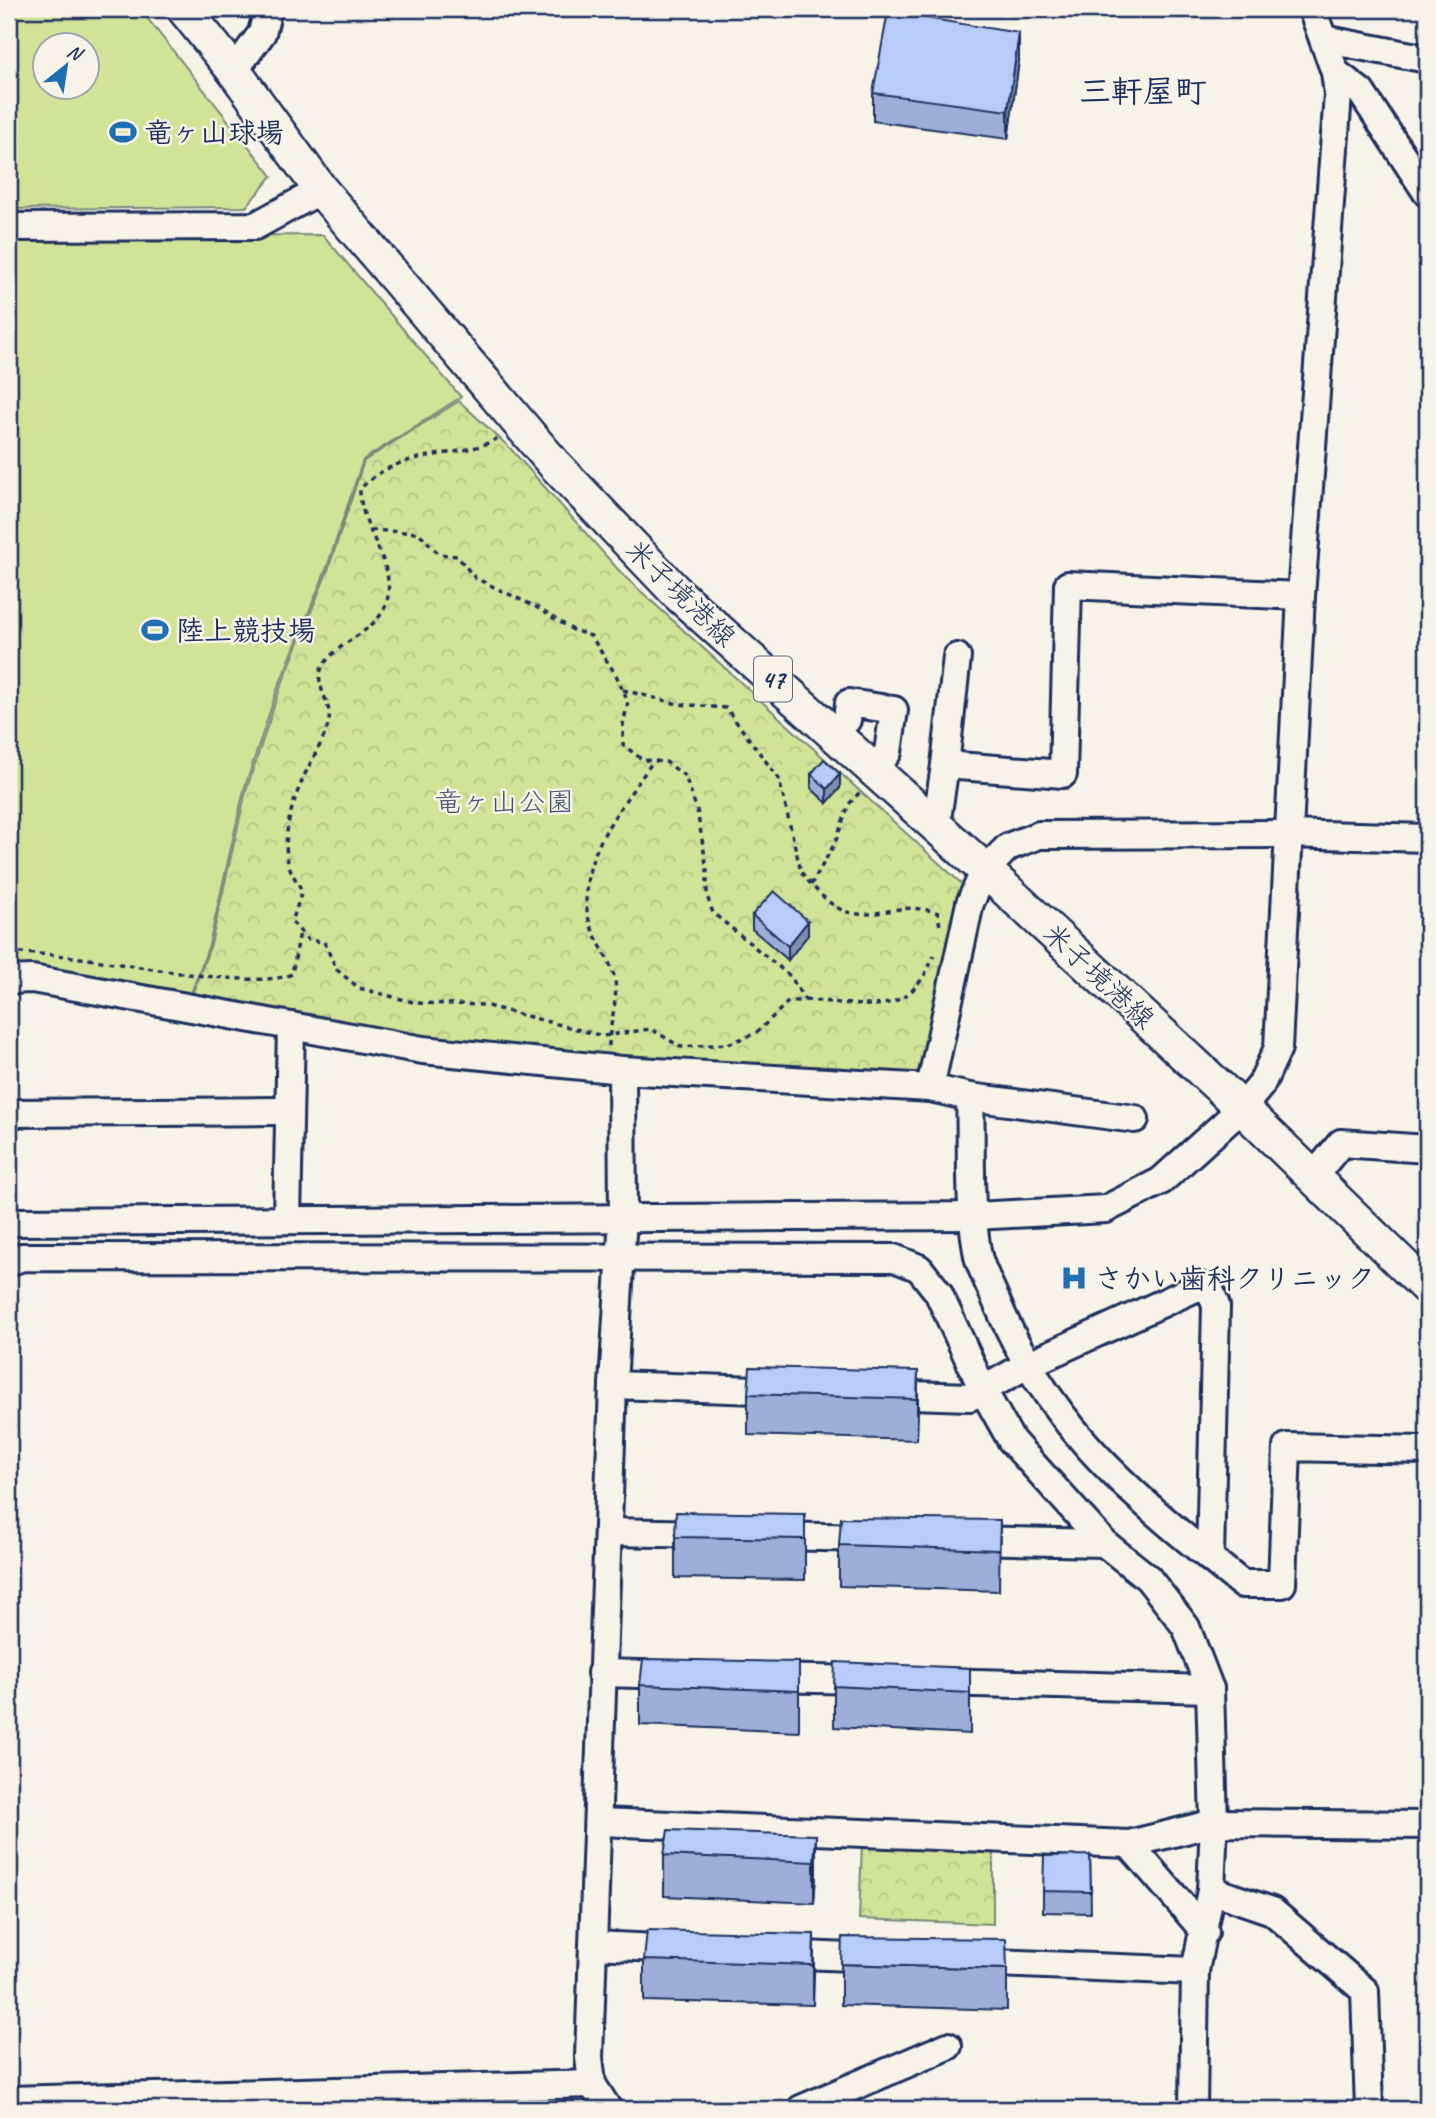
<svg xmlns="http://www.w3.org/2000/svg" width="1436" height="2118" font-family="Caveat,'Klee One',sans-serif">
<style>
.forest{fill:url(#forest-crowns);stroke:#76897a;stroke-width:2}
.pitch{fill:#d0e397;stroke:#76897a;stroke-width:2;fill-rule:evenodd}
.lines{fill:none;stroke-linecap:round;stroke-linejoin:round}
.stream{stroke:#6593ba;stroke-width:6}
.minor-casing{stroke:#1b2f5e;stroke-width:32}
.major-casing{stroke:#1b2f5e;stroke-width:38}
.path{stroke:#1b2f5e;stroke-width:3.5;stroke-dasharray:5 5;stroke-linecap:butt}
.minor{stroke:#f7f3e8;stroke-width:26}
.major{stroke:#f7f3e8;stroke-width:33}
.wall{fill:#9dafd8;stroke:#1b2f5e;stroke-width:2}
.shaded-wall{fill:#808fb0;stroke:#1b2f5e;stroke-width:2}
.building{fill:#b7ccfb;stroke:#1b2f5e;stroke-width:2}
.labels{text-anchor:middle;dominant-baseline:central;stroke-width:5;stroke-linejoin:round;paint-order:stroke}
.shield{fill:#f7f3e8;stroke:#5d6a87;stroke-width:2}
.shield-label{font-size:26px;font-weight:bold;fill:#1b2f5e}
.poi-label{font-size:28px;font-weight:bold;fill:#1b2f5e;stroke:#f7f3e8;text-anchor:start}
.street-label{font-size:28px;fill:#1b2f5e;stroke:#f7f3e8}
.park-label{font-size:28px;fill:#3f5369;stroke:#f7f3e8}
.quarter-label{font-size:32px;font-weight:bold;fill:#1b2f5e;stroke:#f7f3e8}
</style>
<defs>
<pattern id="forest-crowns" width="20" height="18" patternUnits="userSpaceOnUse" patternTransform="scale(1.75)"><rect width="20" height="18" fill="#d0e397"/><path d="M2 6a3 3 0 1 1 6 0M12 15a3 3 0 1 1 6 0" fill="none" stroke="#b2c385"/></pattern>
</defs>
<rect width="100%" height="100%" fill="#f7f3e8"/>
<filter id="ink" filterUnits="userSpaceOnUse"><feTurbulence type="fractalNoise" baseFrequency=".0143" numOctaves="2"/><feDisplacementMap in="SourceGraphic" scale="14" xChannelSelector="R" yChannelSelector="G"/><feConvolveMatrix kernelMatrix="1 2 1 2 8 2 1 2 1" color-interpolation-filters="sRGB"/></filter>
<g filter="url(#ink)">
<g class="forest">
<path d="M459 401 510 448 623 575 963 885 954 916 925 1066 907 1078 626 1061 406 1039 191 998 211 944 246 791 279 691 328 570 364 461Z"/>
<path d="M862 1844 993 1848V1924L859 1919Z"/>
</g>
<g class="pitch">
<path d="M9 9H140L272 176 246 207 9 209ZM46 46H88V88H46Z"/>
<path d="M323 235 461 397 363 460 326 570 277 690 244 790 209 945 188 1001 9 976V237Z"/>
</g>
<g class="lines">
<path class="stream" d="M339 2109H377"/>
<defs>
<g id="minor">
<path d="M1323 39 1427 59"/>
<path d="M234 71 262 33 268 9"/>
<path d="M1335 72 1361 92 1427 193"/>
<path d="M9 227 255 226 321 190"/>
<path d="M833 733 847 720 849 703 894 710 888 752 874 770"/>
<path d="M945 765 957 657"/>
<path d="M936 826 945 765 1063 774 1068 585 1301 596"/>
<path d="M9 980 32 979 423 1050 622 1070 930 1088 970 1097 1135 1119"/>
<path d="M930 1088 970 903 985 870 1008 847 1039 835 1287 834 1427 838"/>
<path d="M9 1113 288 1111"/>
<path d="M1313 1177 1341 1143 1427 1149"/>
<path d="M287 1219 291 1026"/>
<path d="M9 1222 974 1216 1106 1209 1161 1181 1242 1108 1261 1085 1278 1048 1301 596 1338 94 1335 72 1312 9"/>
<path d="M9 1262 22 1257 894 1258 919 1268 938 1292 983 1390 1011 1440 1104 1543 1148 1578 1186 1627 1210 1689 1214 1823 1211 1890 1195 1971 1193 2109"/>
<path d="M613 1385 623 1217 622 1070"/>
<path d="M882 1394 970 1397 1027 1365 1200 1286 1211 1292 1216 1306 1210 1558C1117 1483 1046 1417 998 1305 992 1289 982 1272 978 1256 968 1205 972 1149 970 1097"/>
<path d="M608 1532 711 1534"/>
<path d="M770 1536 875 1538"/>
<path d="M966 1540 1104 1543"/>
<path d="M1210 1558 1242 1584H1282L1287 1447 1427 1450"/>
<path d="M601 1673 676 1675"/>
<path d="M763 1678 868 1680"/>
<path d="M935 1682 1210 1689"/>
<path d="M600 1822 1129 1844 1214 1823 1427 1825"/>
<path d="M1129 1844 1205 1932"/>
<path d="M1211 1890 1272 1911 1365 1991 1369 2109"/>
<path d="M593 1945 680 1949"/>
<path d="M778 1954 875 1958"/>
<path d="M973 1962 1195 1971"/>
<path d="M9 2100 592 2084"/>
<path d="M608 2109 592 2084 589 2057 613 1385 784 1391"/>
<path d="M801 2109 948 2046"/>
</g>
<path id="major" d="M184 9 234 71 321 190 554 464 678 594 985 870 1242 1108 1427 1288"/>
</defs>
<use href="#minor" class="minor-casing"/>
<use href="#major" class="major-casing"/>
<g class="path">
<path d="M371 530 419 533 439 554 457 556 475 578 536 607 573 630 591 636 616 675 628 702 623 725V745L643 760 666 762 685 776 697 810 707 869V896L713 913 790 976 805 1000 788 1002 756 1033 728 1044 681 1047 651 1029 603 1036 484 1005 417 1003 359 988 337 970 324 942 308 940 292 922 302 891C297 881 290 872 288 862 281 831 296 791 310 764 316 752 327 734 329 720 332 700 311 684 324 664 340 639 384 630 388 596 393 558 359 526 360 489 404 444 456 463 500 437"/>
<path d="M623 690 678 704 726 708 779 779 801 872C813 887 831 909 851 913 879 919 901 900 938 913L940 927"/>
<path d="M811 885 835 843 849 804 860 792"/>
<path d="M9 952C30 954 52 954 73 957 117 962 258 991 292 974L300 932"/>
<path d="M805 1000C865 1003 908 1023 934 955"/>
<path d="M609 1046C609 1024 618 1003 615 981 611 957 593 940 588 916 576 857 623 806 653 761"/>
</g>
<use href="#minor" class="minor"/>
<use href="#major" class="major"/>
</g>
<g class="wall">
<path d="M1019 61 1008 139 873 121V93Z"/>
<path d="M811 774 840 788 827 803 811 788Z"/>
<path d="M752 915 808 935 788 960 752 929Z"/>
<path d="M918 1371 917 1440 748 1435V1394Z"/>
<path d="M805 1514V1580L675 1578V1537Z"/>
<path d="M1000 1520 999 1591 839 1586V1545Z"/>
<path d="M799 1662V1732L640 1725V1685Z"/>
<path d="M970 1668V1734L834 1727V1686Z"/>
<path d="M816 1835V1875L814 1903 664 1896V1855Z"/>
<path d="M1090 1855 1091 1913 1043 1912V1891Z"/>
<path d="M814 1934 813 2005 644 2001V1960Z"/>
<path d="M841 1964 1007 1969V2010L841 2005Z"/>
</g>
<g class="shaded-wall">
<path d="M1019 33V61L1008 139V111Z"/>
<path d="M840 774V788L827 803V789Z"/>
<path d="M808 921V935L788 960V946Z"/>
<path d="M918 1371V1412L917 1440V1399Z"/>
<path d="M816 1835V1875L814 1903V1862Z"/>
<path d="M814 1934V1975L813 2005V1965Z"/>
</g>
<g class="building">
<path d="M888 12 1019 33 1008 111 873 93Z"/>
<path d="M824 759 840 774 827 789 811 774Z"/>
<path d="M774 891 808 921 788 946 752 915Z"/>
<path d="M750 1367 918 1371 917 1399 748 1394Z"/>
<path d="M676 1512 805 1514V1539L675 1537Z"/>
<path d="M841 1518 1000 1520 999 1550 839 1545Z"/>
<path d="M643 1659 799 1662V1691L640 1685Z"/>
<path d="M835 1662 970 1668V1693L834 1686Z"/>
<path d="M668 1830 816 1835 814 1862 664 1855Z"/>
<path d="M1090 1855 1091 1892 1043 1891 1044 1856Z"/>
<path d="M647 1930 814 1934 813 1965 644 1960Z"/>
<path d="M842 1937 1006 1939 1007 1969 841 1964Z"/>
</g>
</g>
<defs>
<symbol id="stadium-bare" viewBox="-9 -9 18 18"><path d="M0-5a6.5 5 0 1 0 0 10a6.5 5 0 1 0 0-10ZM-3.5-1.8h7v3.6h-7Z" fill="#1f6fb2" stroke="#f7f3e8" stroke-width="2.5" paint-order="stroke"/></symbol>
<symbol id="hospital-bare" viewBox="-9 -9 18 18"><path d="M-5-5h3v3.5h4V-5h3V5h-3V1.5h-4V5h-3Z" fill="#1f6fb2" stroke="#f7f3e8" stroke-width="2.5" paint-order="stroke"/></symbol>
</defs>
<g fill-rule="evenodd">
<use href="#stadium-bare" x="104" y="113" width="38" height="38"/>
<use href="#stadium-bare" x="136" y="611" width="38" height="38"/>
<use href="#hospital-bare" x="1055" y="1259" width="38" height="38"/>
</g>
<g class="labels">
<rect class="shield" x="754" y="656.5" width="38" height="45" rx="5"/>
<g class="shield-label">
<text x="773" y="679">47</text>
</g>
<g class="poi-label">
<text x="144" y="132">竜ヶ山球場</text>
<text x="176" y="630">陸上競技場</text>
<text x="1095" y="1278">さかい歯科クリニック</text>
</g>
<g class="street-label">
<text transform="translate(681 593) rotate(44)">米子境港線</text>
<text transform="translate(1099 976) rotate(43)">米子境港線</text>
</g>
<g class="park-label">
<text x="504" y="801">竜ヶ山公園</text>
</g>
<g class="quarter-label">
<text x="1143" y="91">三軒屋町</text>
</g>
</g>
<rect width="1436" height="2118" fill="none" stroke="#f7f3e8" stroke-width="35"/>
<rect x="18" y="18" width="1401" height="2083" fill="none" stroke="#1b2f5e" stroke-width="2.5" filter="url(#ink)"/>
<g transform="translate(66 66) rotate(30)"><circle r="33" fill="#f7f3e8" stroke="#9fa5b1" stroke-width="2"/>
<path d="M0-5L12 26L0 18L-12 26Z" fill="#1f6fb2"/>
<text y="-10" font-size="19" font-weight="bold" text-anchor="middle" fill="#1b2f5e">N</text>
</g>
</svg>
